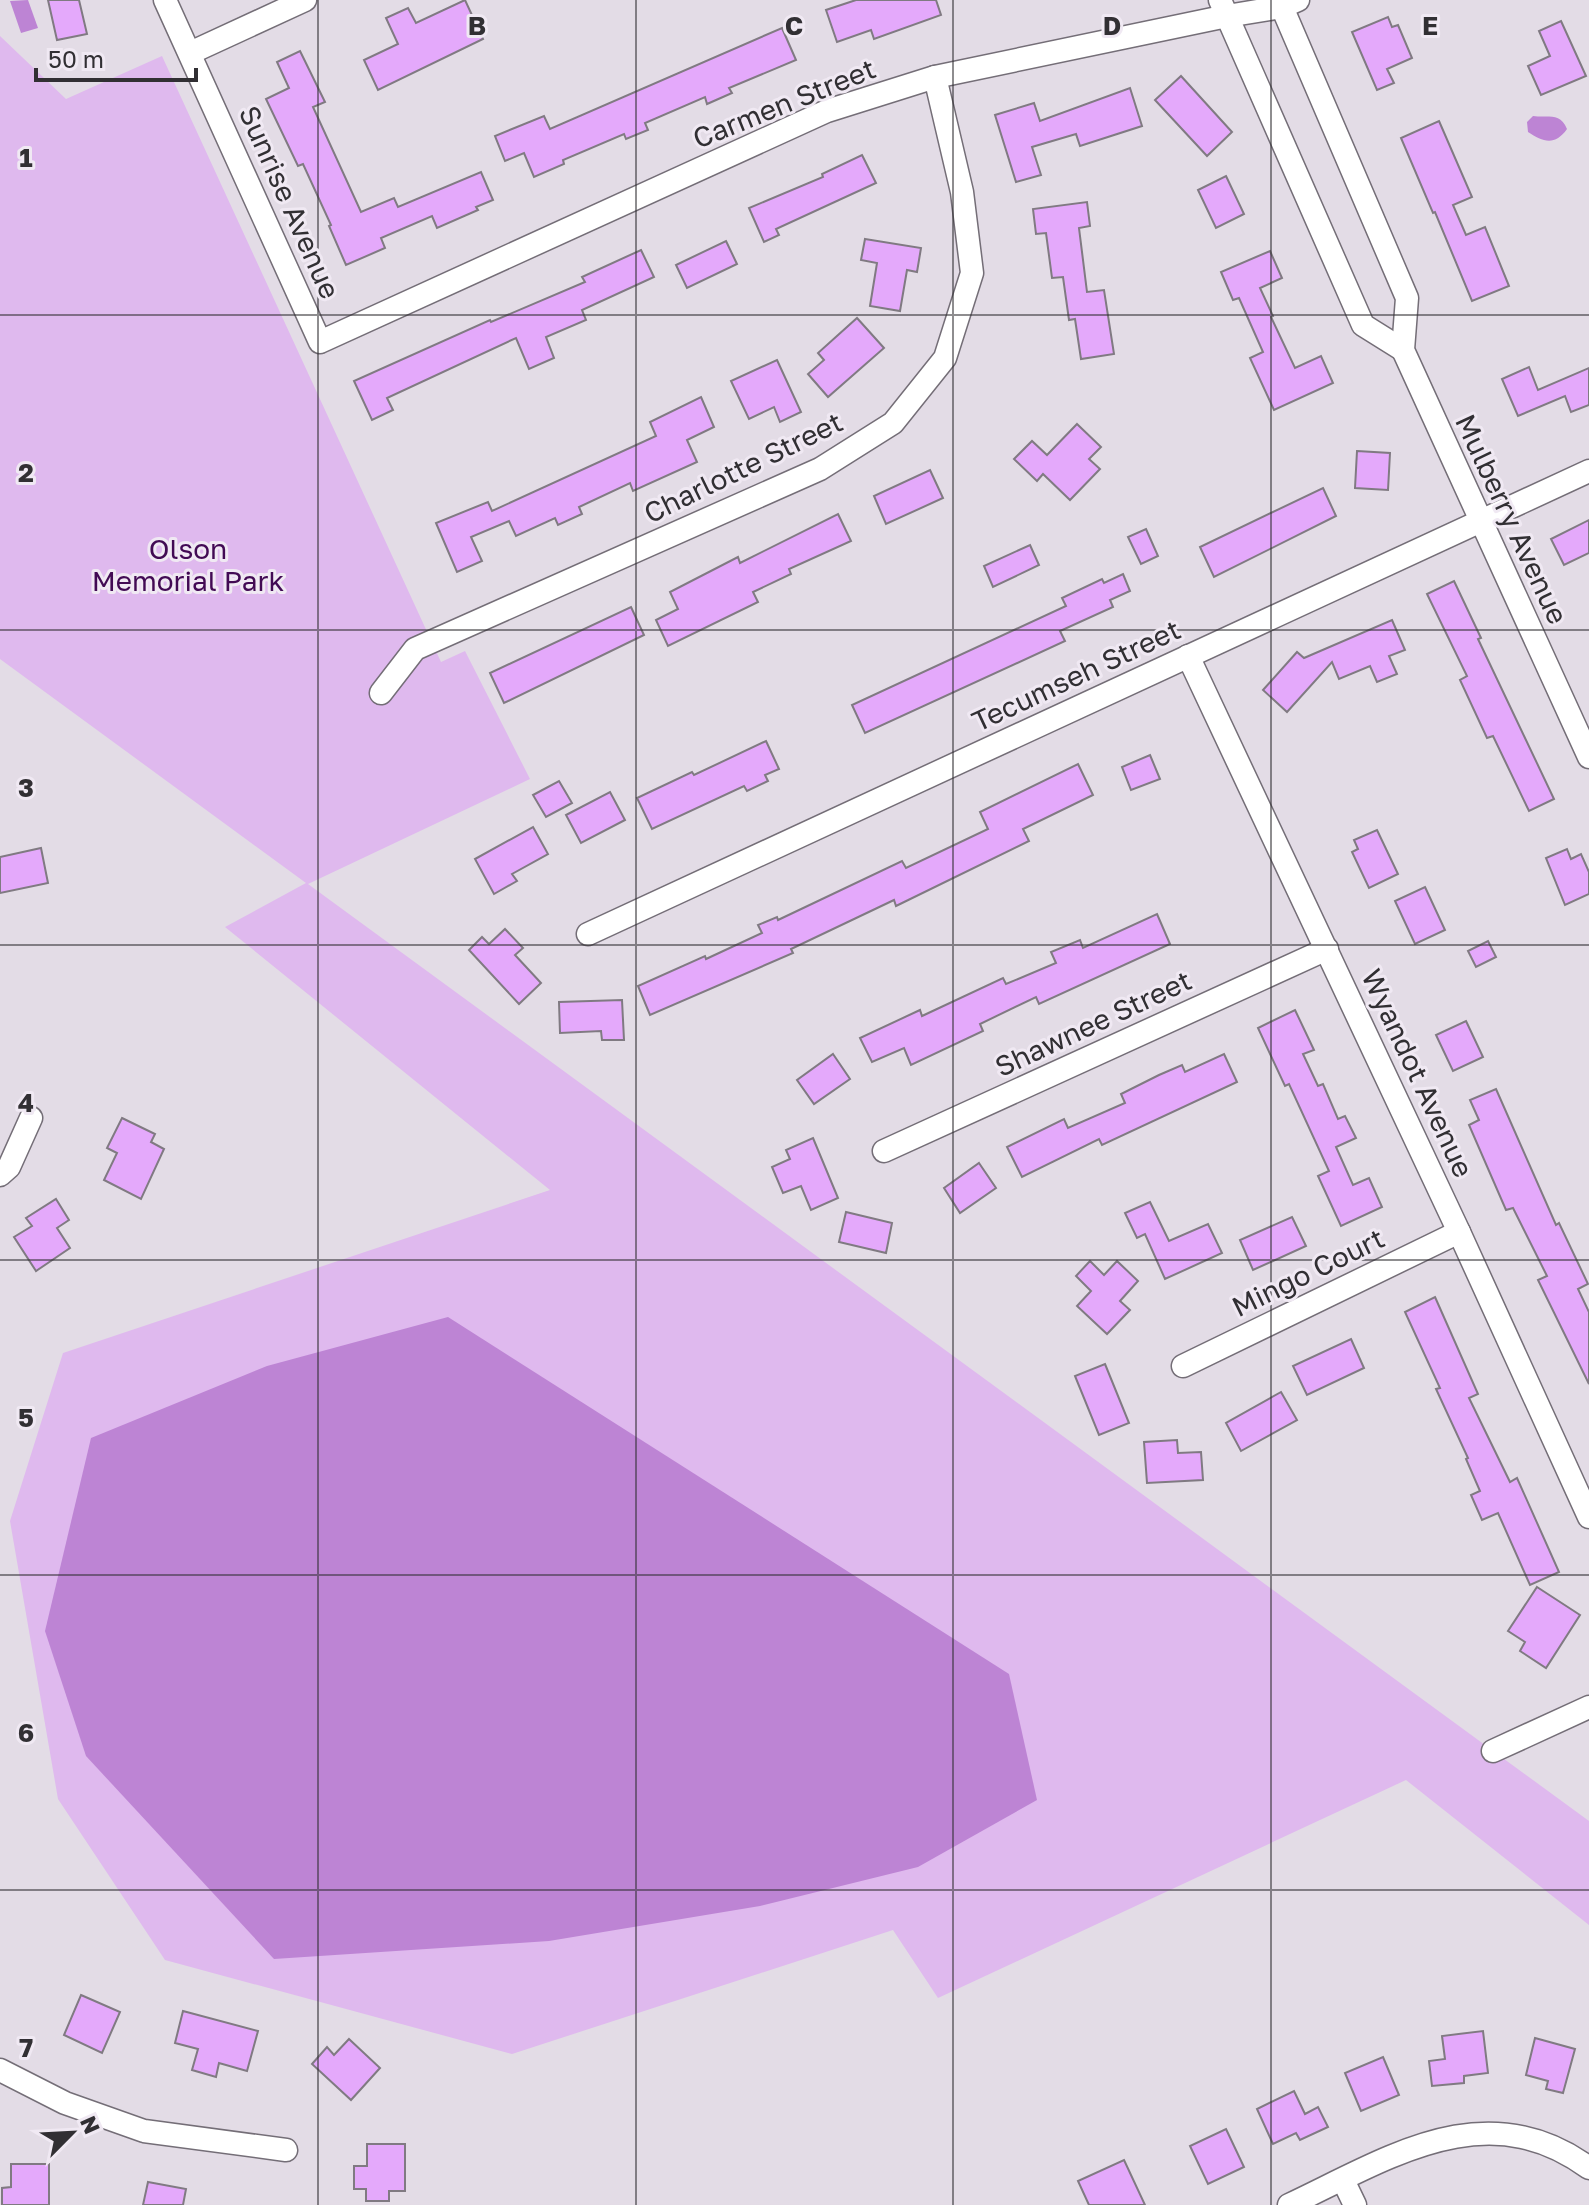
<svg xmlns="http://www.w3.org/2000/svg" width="1589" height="2205" font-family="'Golos Text',sans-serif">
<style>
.green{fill:#dfb9ee}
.water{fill:#bd84d4}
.building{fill:#e4a9fb;stroke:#807a82;stroke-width:2}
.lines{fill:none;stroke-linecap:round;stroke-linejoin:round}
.minor-casing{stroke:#746e77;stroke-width:25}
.minor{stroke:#fff;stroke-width:22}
.grid{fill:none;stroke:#312f33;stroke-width:2;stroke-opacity:0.55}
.labels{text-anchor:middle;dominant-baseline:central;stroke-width:6;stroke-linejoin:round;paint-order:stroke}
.street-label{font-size:28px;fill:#312f33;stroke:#f0e9f3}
.park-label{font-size:28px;fill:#420a54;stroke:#f0e9f3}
.grid-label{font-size:26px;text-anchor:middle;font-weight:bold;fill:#312f33;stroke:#f0e9f3;stroke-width:6;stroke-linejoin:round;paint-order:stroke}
</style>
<rect width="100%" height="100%" fill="#e3dce6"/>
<path class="green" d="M0 36 66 99 162 56 441 662 465 651 530 779 308 884 1589 1821V1925L1406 1780 938 1998 893 1930 512 2054 165 1960 58 1799 10 1521 63 1353 550 1190 225 927 306 883 0 659Z"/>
<g class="water">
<path d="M28 0 38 28 21 33 10 1Z"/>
<path d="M1533 116C1548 118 1560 112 1567 129 1555 146 1543 142 1528 132L1527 122Z"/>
<path d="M448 1317 1009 1674 1037 1800 918 1867 760 1906 549 1941 274 1959 86 1756 45 1631 91 1438 267 1366Z"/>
</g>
<g class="building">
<path d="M48 0H79L87 34 57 40Z"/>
<path d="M465 0 483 39 378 90 364 60 398 44 386 18 408 8 416 23Z"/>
<path d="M856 0H936L941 15 874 39 871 30 837 42 826 10Z"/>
<path d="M1388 17 1392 27 1398 25 1412 58 1387 69 1394 83 1377 90 1352 32Z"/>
<path d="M1561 21 1586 76 1541 95 1528 66 1550 56 1539 31Z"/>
<path d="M782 28 796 60 729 88 732 93 707 104 705 97 645 123 648 130 626 139 624 134 563 160 564 164 534 177 524 153 505 161 495 136 544 116 550 129Z"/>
<path d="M300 51 325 102 313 107 361 212 394 198 398 207 481 172 493 200 476 207 478 210 437 228 432 216 381 238 385 248 346 265 329 226 331 225 303 164 298 166 266 99 289 88 277 62Z"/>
<path d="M1181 76 1232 132 1207 156 1155 100Z"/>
<path d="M1130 88 1142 126 1080 146 1076 134 1032 147 1041 175 1016 182 995 115 1034 103 1040 121Z"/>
<path d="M1439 121 1472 197 1453 205 1466 235 1485 227 1509 286 1472 301 1435 212 1433 213 1401 138Z"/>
<path d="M862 155 876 183 776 229 779 235 764 242 749 208 823 177 822 174Z"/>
<path d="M1226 176 1244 214 1216 228 1198 190Z"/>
<path d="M1087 202 1090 226 1079 228 1087 292 1104 290 1114 354 1081 359 1075 319 1069 320 1063 277 1052 278 1046 233 1036 234 1033 209Z"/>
<path d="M865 239 921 248 917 272 907 270 900 311 870 306 877 263 861 260Z"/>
<path d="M726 241 737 264 687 288 676 265Z"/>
<path d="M641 250 654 277 582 310 586 320 546 337 554 358 529 369 516 338 387 398 393 410 372 420 354 381 490 320 491 322 585 282 582 277Z"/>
<path d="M1270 251 1282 278 1260 288 1273 316 1271 317 1295 368 1321 356 1333 383 1274 410 1250 358 1263 352 1239 298 1233 300 1221 272Z"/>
<path d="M857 318 884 348 828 397 808 374 824 360 818 353Z"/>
<path d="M777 360 801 412 780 422 774 407 749 419 731 381Z"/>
<path d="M1529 367 1538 390 1589 368V405L1571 412 1565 396 1518 416 1502 379Z"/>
<path d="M701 397 714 427 687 440 697 462 633 491 630 483 579 507 582 514 558 525 555 518 516 536 509 521 471 537 482 561 457 572 436 523 488 502 492 511 656 436 650 422Z"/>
<path d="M1077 424 1101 447 1089 459 1100 469 1070 500 1043 474 1037 481 1014 459 1032 441 1047 455Z"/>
<path d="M1357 451 1390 453 1388 490 1355 488Z"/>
<path d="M930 470 943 498 886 524 874 496Z"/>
<path d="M1323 488 1336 516 1214 577 1200 547Z"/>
<path d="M838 514 851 541 789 569 791 574 753 592 758 602 668 646 656 620 678 609 670 592 738 557 740 563Z"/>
<path d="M1589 520V553L1564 565 1551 539Z"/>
<path d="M1146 529 1158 556 1141 564 1128 537Z"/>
<path d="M1030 545 1039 565 993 587 984 566Z"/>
<path d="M1123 574 1130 591 1110 600 1113 607 1060 631 1065 641 865 733 852 705 1066 606 1062 598 1102 579 1104 583Z"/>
<path d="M1454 581 1481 638 1478 639 1554 799 1529 811 1493 736 1487 738 1460 680 1467 676 1427 594Z"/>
<path d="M631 607 644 635 504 703 490 673Z"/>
<path d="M1392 620 1405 650 1389 656 1397 674 1377 682 1370 666 1339 679 1332 662 1287 712 1263 690 1297 652 1304 658Z"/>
<path d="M766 741 779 769 765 775 768 781 747 791 744 786 652 829 637 798 692 772 694 775Z"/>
<path d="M1150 755 1160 779 1131 790 1122 767Z"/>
<path d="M1078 764 1093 795 1023 829 1029 841 896 906 894 900 791 949 793 953 650 1015 638 986 705 956 706 959 762 933 758 925 777 917 778 920 902 861 906 868 988 829 980 812Z"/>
<path d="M559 781 572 803 546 817 533 795Z"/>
<path d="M610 792 625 820 581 843 566 815Z"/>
<path d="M533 827 548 854 512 874 517 881 494 894 475 859Z"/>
<path d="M1377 830 1398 874 1369 888 1352 852 1358 849 1354 840Z"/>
<path d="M41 848 48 883 0 893V857Z"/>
<path d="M1567 849 1571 859 1581 854 1589 872V894L1565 905 1546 858Z"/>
<path d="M1425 887 1445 930 1415 944 1395 901Z"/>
<path d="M1157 914 1170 944 1039 1004 1036 997 980 1024 983 1031 911 1065 904 1048 872 1062 860 1038 920 1010 922 1016 1003 978 1006 984 1056 963 1051 952 1080 940 1083 948Z"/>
<path d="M505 929 523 948 515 955 541 983 519 1004 469 950 482 937 489 944Z"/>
<path d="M1488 941 1496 957 1476 967 1468 951Z"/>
<path d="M622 1000 624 1040H602L601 1031 560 1033 559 1002Z"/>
<path d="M1295 1010 1314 1050 1303 1054 1318 1086 1323 1084 1338 1119 1345 1116 1356 1138 1336 1147 1353 1185 1369 1178 1382 1207 1341 1226 1318 1176 1329 1171 1289 1084 1285 1086 1258 1028Z"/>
<path d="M1466 1021 1483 1057 1453 1071 1436 1035Z"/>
<path d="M833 1054 850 1079 814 1104 797 1080Z"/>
<path d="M1224 1054 1237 1082 1102 1145 1099 1139 1022 1177 1007 1147 1064 1119 1068 1128 1125 1103 1121 1094 1159 1075 1182 1065 1185 1072Z"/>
<path d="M1496 1089 1556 1225 1559 1223 1588 1284 1578 1289 1589 1312V1384L1538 1280 1547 1276 1513 1208 1506 1210 1469 1125 1479 1120 1470 1100Z"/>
<path d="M122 1118 155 1134 151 1142 164 1149 141 1199 104 1180 117 1153 107 1148Z"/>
<path d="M813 1138 838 1198 811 1210 801 1186 783 1193 772 1167 790 1159 786 1150Z"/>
<path d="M979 1163 996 1188 960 1213 944 1188Z"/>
<path d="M56 1199 69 1220 57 1228 70 1248 36 1271 14 1237 32 1226 26 1218Z"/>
<path d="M1150 1202 1169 1241 1208 1224 1222 1253 1165 1279 1145 1234 1137 1238 1125 1213Z"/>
<path d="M846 1212 892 1223 886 1253 839 1242Z"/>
<path d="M1292 1217 1306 1246 1253 1270 1240 1240Z"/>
<path d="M1090 1261 1104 1275 1117 1261 1138 1281 1120 1301 1130 1310 1107 1334 1077 1306 1091 1291 1076 1276Z"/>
<path d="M1435 1297 1478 1394 1469 1398 1510 1482 1517 1478 1559 1572 1530 1585 1498 1513 1482 1520 1471 1495 1480 1491 1466 1459 1468 1458 1436 1389 1440 1388 1405 1312Z"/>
<path d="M1351 1339 1364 1368 1307 1395 1293 1366Z"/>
<path d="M1105 1364 1129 1423 1099 1435 1075 1376Z"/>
<path d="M1281 1392 1297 1420 1241 1451 1226 1423Z"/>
<path d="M1177 1440 1178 1453 1201 1452 1203 1480 1147 1483 1144 1442Z"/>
<path d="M1537 1587 1580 1615 1546 1668 1520 1651 1525 1642 1508 1631Z"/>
<path d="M81 1995 120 2012 102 2053 64 2035Z"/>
<path d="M183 2011 258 2031 247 2071 219 2063 216 2077 192 2070 198 2049 175 2043Z"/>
<path d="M1483 2031 1488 2073 1464 2076V2083L1432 2086 1429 2061 1445 2059 1442 2036Z"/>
<path d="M1535 2038 1575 2049 1563 2093 1546 2089 1548 2081 1526 2075Z"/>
<path d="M349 2039 380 2068 351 2100 312 2064 327 2047 334 2055Z"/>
<path d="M1383 2057 1399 2095 1361 2111 1345 2073Z"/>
<path d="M1294 2091 1305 2114 1318 2107 1328 2127 1300 2140 1296 2133 1273 2144 1257 2109Z"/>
<path d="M1226 2129 1244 2167 1208 2184 1190 2146Z"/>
<path d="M367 2144H405V2191H389V2201H366V2189H354V2166H367Z"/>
<path d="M1124 2160 1145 2205H1089L1078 2181Z"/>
<path d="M11 2164H49V2205H2V2188L11 2187Z"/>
<path d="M148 2182 186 2189 183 2205H143Z"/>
</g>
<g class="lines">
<defs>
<g id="minor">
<path d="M165 0 320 342 827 111 935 77 1227 16 1282 7 1298 0"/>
<path d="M1220 0 1363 325 1403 350"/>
<path d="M1279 0 1407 298 1403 350 1589 757"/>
<path d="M190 53 305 0"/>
<path d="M1188 656 1459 1232 1589 1517"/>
<path d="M381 693 415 649 820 469 893 423 945 358 972 273 962 192 935 77"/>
<path d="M588 934 1589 471"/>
<path d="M884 1151 1327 949"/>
<path d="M0 1175 9 1167 31 1118"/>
<path d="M1183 1366 1459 1232"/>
<path d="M1493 1751 1589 1707"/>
<path d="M0 2070 65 2103 144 2131 286 2150"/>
<path d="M1343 2180 1355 2205"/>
<path d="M1289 2205C1387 2159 1486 2092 1589 2168"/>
</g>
</defs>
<use href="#minor" class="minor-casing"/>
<use href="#minor" class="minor"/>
</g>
<path class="grid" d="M318 0V2205M636 0V2205M953 0V2205M1271 0V2205M0 315H1589M0 630H1589M0 945H1589M0 1260H1589M0 1575H1589M0 1890H1589"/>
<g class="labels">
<g class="street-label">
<text transform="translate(784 103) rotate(-22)">Carmen Street</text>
<text transform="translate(290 202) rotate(66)">Sunrise Avenue</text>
<text transform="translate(743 467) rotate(-26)">Charlotte Street</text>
<text transform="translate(1512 519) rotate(65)">Mulberry Avenue</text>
<text transform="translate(1076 675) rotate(-25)">Tecumseh Street</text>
<text transform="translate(1093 1023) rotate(-25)">Shawnee Street</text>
<text transform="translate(1418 1073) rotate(65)">Wyandot Avenue</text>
<text transform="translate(1308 1272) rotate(-26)">Mingo Court</text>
</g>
<g class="park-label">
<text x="188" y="548">Olson<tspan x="188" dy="32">Memorial Park</tspan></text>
</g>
</g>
<g class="grid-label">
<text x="477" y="35">B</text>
<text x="794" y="35">C</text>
<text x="1112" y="35">D</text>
<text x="1430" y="35">E</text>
<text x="26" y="167">1</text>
<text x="26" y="482">2</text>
<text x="26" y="797">3</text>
<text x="26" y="1112">4</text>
<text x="26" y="1427">5</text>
<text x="26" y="1742">6</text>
<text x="26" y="2057">7</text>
</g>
<g transform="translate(72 2133) rotate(66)" stroke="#f0e9f3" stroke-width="6" paint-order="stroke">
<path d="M0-6L14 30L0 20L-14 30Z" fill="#312f33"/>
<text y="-12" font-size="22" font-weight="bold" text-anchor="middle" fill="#312f33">N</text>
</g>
<path d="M36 68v12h160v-12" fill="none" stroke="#312f33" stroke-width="4"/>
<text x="48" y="68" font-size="24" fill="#312f33" stroke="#f0e9f3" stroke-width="6" paint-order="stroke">50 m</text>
</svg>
